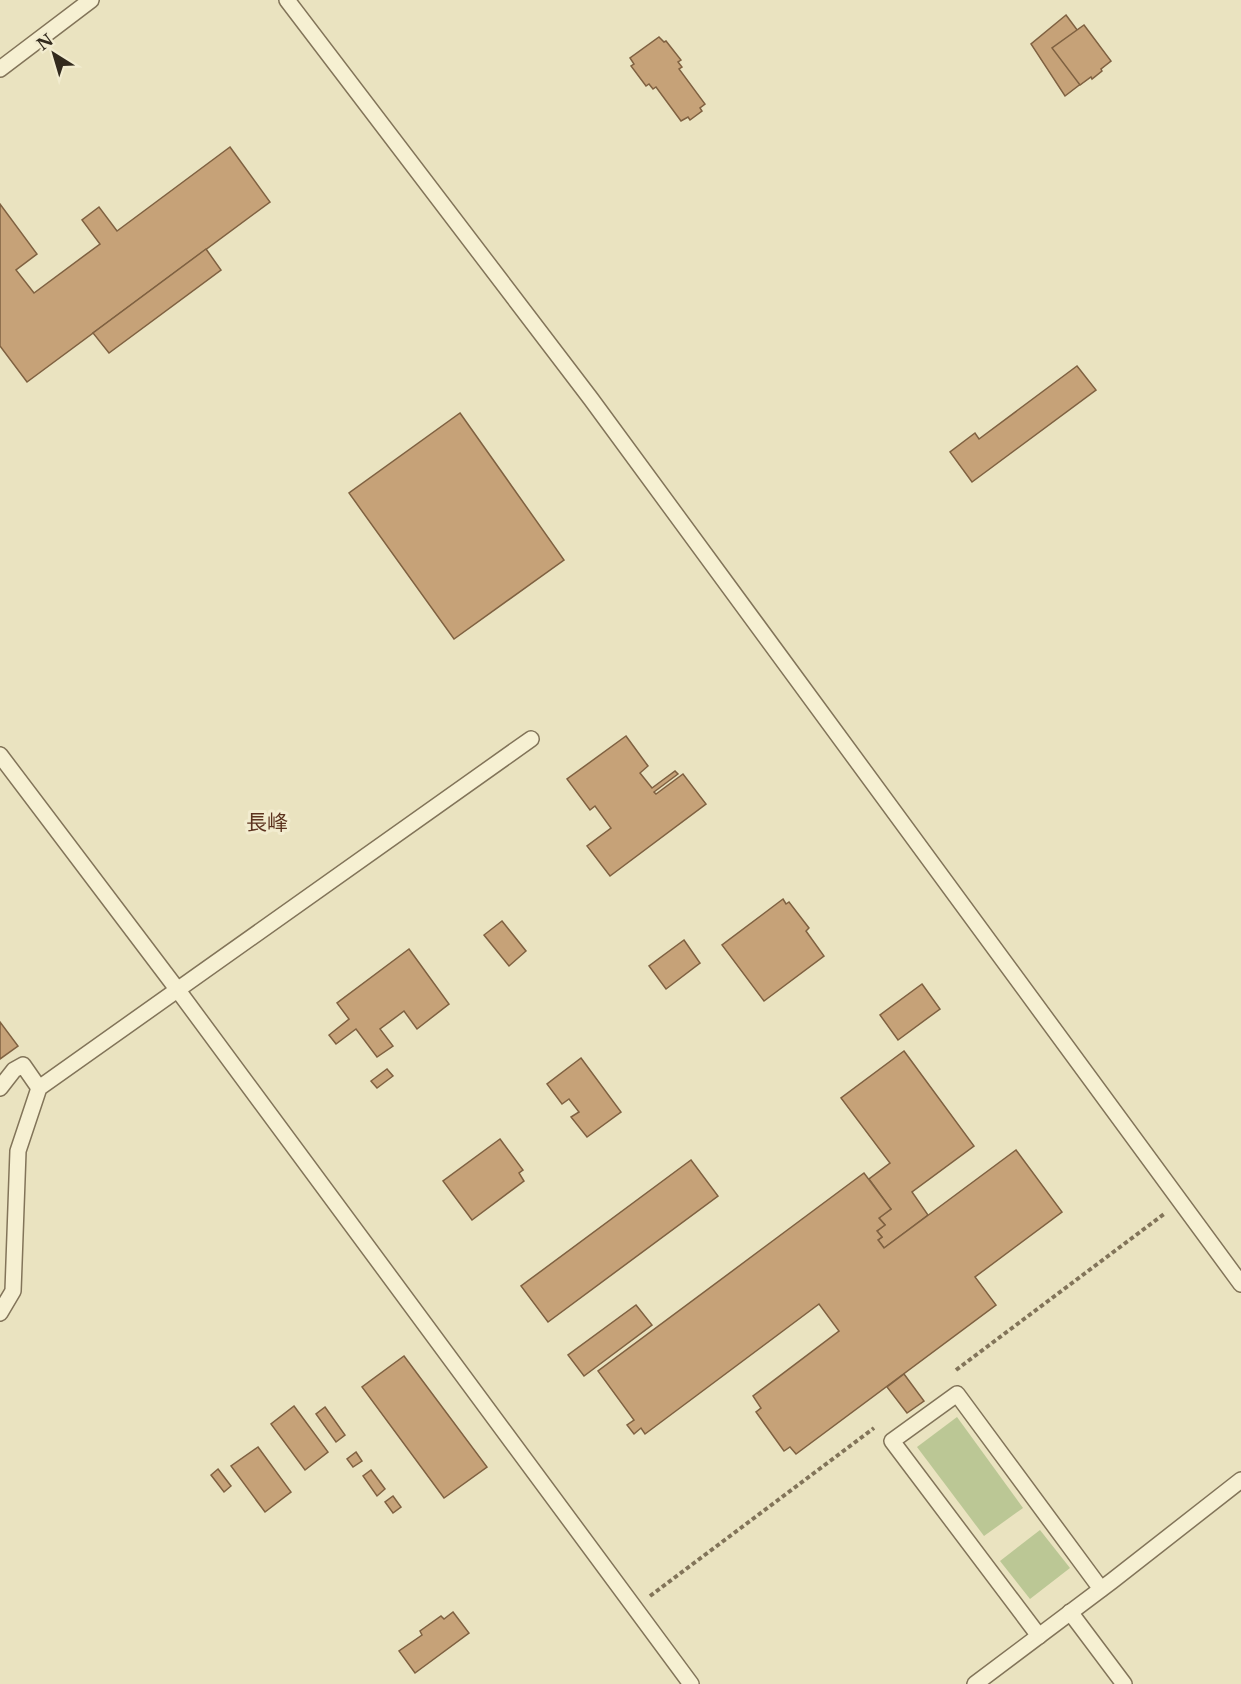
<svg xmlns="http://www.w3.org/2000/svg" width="1241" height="1684" font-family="'Libre Baskerville','Noto Sans JP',serif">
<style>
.green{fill:#bbc795}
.building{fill:#c6a278;stroke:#7f6141;stroke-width:1.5}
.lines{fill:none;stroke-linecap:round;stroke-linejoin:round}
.service-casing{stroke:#827459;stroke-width:18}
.path{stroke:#827459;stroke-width:4;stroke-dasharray:4.5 3;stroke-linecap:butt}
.service{stroke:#f6f0d2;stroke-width:15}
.labels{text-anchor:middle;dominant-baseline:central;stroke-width:6;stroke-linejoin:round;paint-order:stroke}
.quarter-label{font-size:21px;fill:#5c331f;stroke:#f2eccf}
</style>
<rect width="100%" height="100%" fill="#eae3c0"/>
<g class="green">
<path d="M957 1417 1023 1508 984 1536 917 1447Z"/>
<path d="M1040 1530 1070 1568 1030 1599 1000 1561Z"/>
</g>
<g class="building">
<path d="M1066 15 1104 66 1065 96 1031 44Z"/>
<path d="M1084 25 1111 61 1101 69 1102 71 1092 79 1091 77 1080 85 1052 48Z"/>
<path d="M659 37 664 42 666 41 681 60 678 62 682 67 679 69 705 104 700 108 702 111 690 120 688 117 681 121 656 87 653 89 649 84 646 86 631 66 634 64 630 58Z"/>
<path d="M230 147 270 202 27 382 0 346V204L37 254 16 270 34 293 100 244 82 220 99 207 117 231Z"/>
<path d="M206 249 221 270 109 353 93 333Z"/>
<path d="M1077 366 1096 390 972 482 950 452 975 433 979 439Z"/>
<path d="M460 413 564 560 454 639 349 493Z"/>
<path d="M626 736 648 766 640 773 652 788 675 771 678 774 654 792 656 794 683 774 706 804 610 876 587 846 611 828 595 806 590 810 567 779Z"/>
<path d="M783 899 786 904 789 902 809 928 806 931 824 956 764 1001 722 945Z"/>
<path d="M502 921 526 951 509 966 484 935Z"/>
<path d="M684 940 700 963 666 989 649 966Z"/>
<path d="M409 949 449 1004 417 1029 404 1011 380 1029 393 1046 377 1057 356 1029 336 1044 329 1035 349 1019 337 1003Z"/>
<path d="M922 984 940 1009 898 1040 880 1015Z"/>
<path d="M0 1022 18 1046 0 1059Z"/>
<path d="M904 1051 974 1146 912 1192 928 1215 884 1248 878 1240 882 1237 877 1231 885 1225 879 1218 891 1209 869 1179 890 1163 841 1098Z"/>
<path d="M581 1058 621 1112 587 1137 571 1117 579 1112 569 1099 562 1104 547 1084Z"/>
<path d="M387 1069 393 1076 377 1088 371 1081Z"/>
<path d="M500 1139 523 1170 519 1173 524 1181 472 1220 443 1181Z"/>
<path d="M1016 1150 1062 1212 975 1277 996 1305 796 1454 790 1447 784 1451 756 1412 761 1408 753 1396 839 1331 819 1304 645 1434 641 1428 634 1434 627 1425 634 1420 598 1371 864 1173 891 1209 879 1218 885 1225 877 1231 882 1237 878 1240 884 1248Z"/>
<path d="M691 1160 718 1196 548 1322 521 1286Z"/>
<path d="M636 1305 652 1325 584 1376 568 1355Z"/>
<path d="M404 1356 487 1467 444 1498 362 1387Z"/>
<path d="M904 1374 924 1401 907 1413 887 1387Z"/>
<path d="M294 1406 328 1452 305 1470 271 1424Z"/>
<path d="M325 1407 345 1435 336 1442 316 1414Z"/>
<path d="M258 1447 291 1492 265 1512 231 1466Z"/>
<path d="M356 1452 362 1461 353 1467 347 1459Z"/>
<path d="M218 1469 231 1486 224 1492 211 1475Z"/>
<path d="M371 1470 385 1489 377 1496 363 1476Z"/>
<path d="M393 1496 401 1507 393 1513 385 1502Z"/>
<path d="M453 1612 469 1633 415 1673 399 1651 422 1635 420 1631 441 1616 444 1619Z"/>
</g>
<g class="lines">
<defs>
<g id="service">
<path d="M287 0 591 399 1241 1284"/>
<path d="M0 69 91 0"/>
<path d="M0 755 177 989 691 1684"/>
<path d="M0 1088 14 1070 23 1065 39 1088"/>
<path d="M0 1313 13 1291 18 1151 39 1088 531 739"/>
<path d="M1070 1612 1124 1684"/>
<path d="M1039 1636 892 1441 957 1394 1101 1589"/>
<path d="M975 1684 1112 1581 1241 1480"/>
</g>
</defs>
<use href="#service" class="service-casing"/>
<g class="path">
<path d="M956 1370 1164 1214"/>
<path d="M650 1596 874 1428"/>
</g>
<use href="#service" class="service"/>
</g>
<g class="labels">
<g class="quarter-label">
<text x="267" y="823">長峰</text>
</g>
</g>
<g transform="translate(54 54) rotate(323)" stroke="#f2eccf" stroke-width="4.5" paint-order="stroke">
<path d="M0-4.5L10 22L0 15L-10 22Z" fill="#322a1d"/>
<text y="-9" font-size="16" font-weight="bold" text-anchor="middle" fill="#322a1d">N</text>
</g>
</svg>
